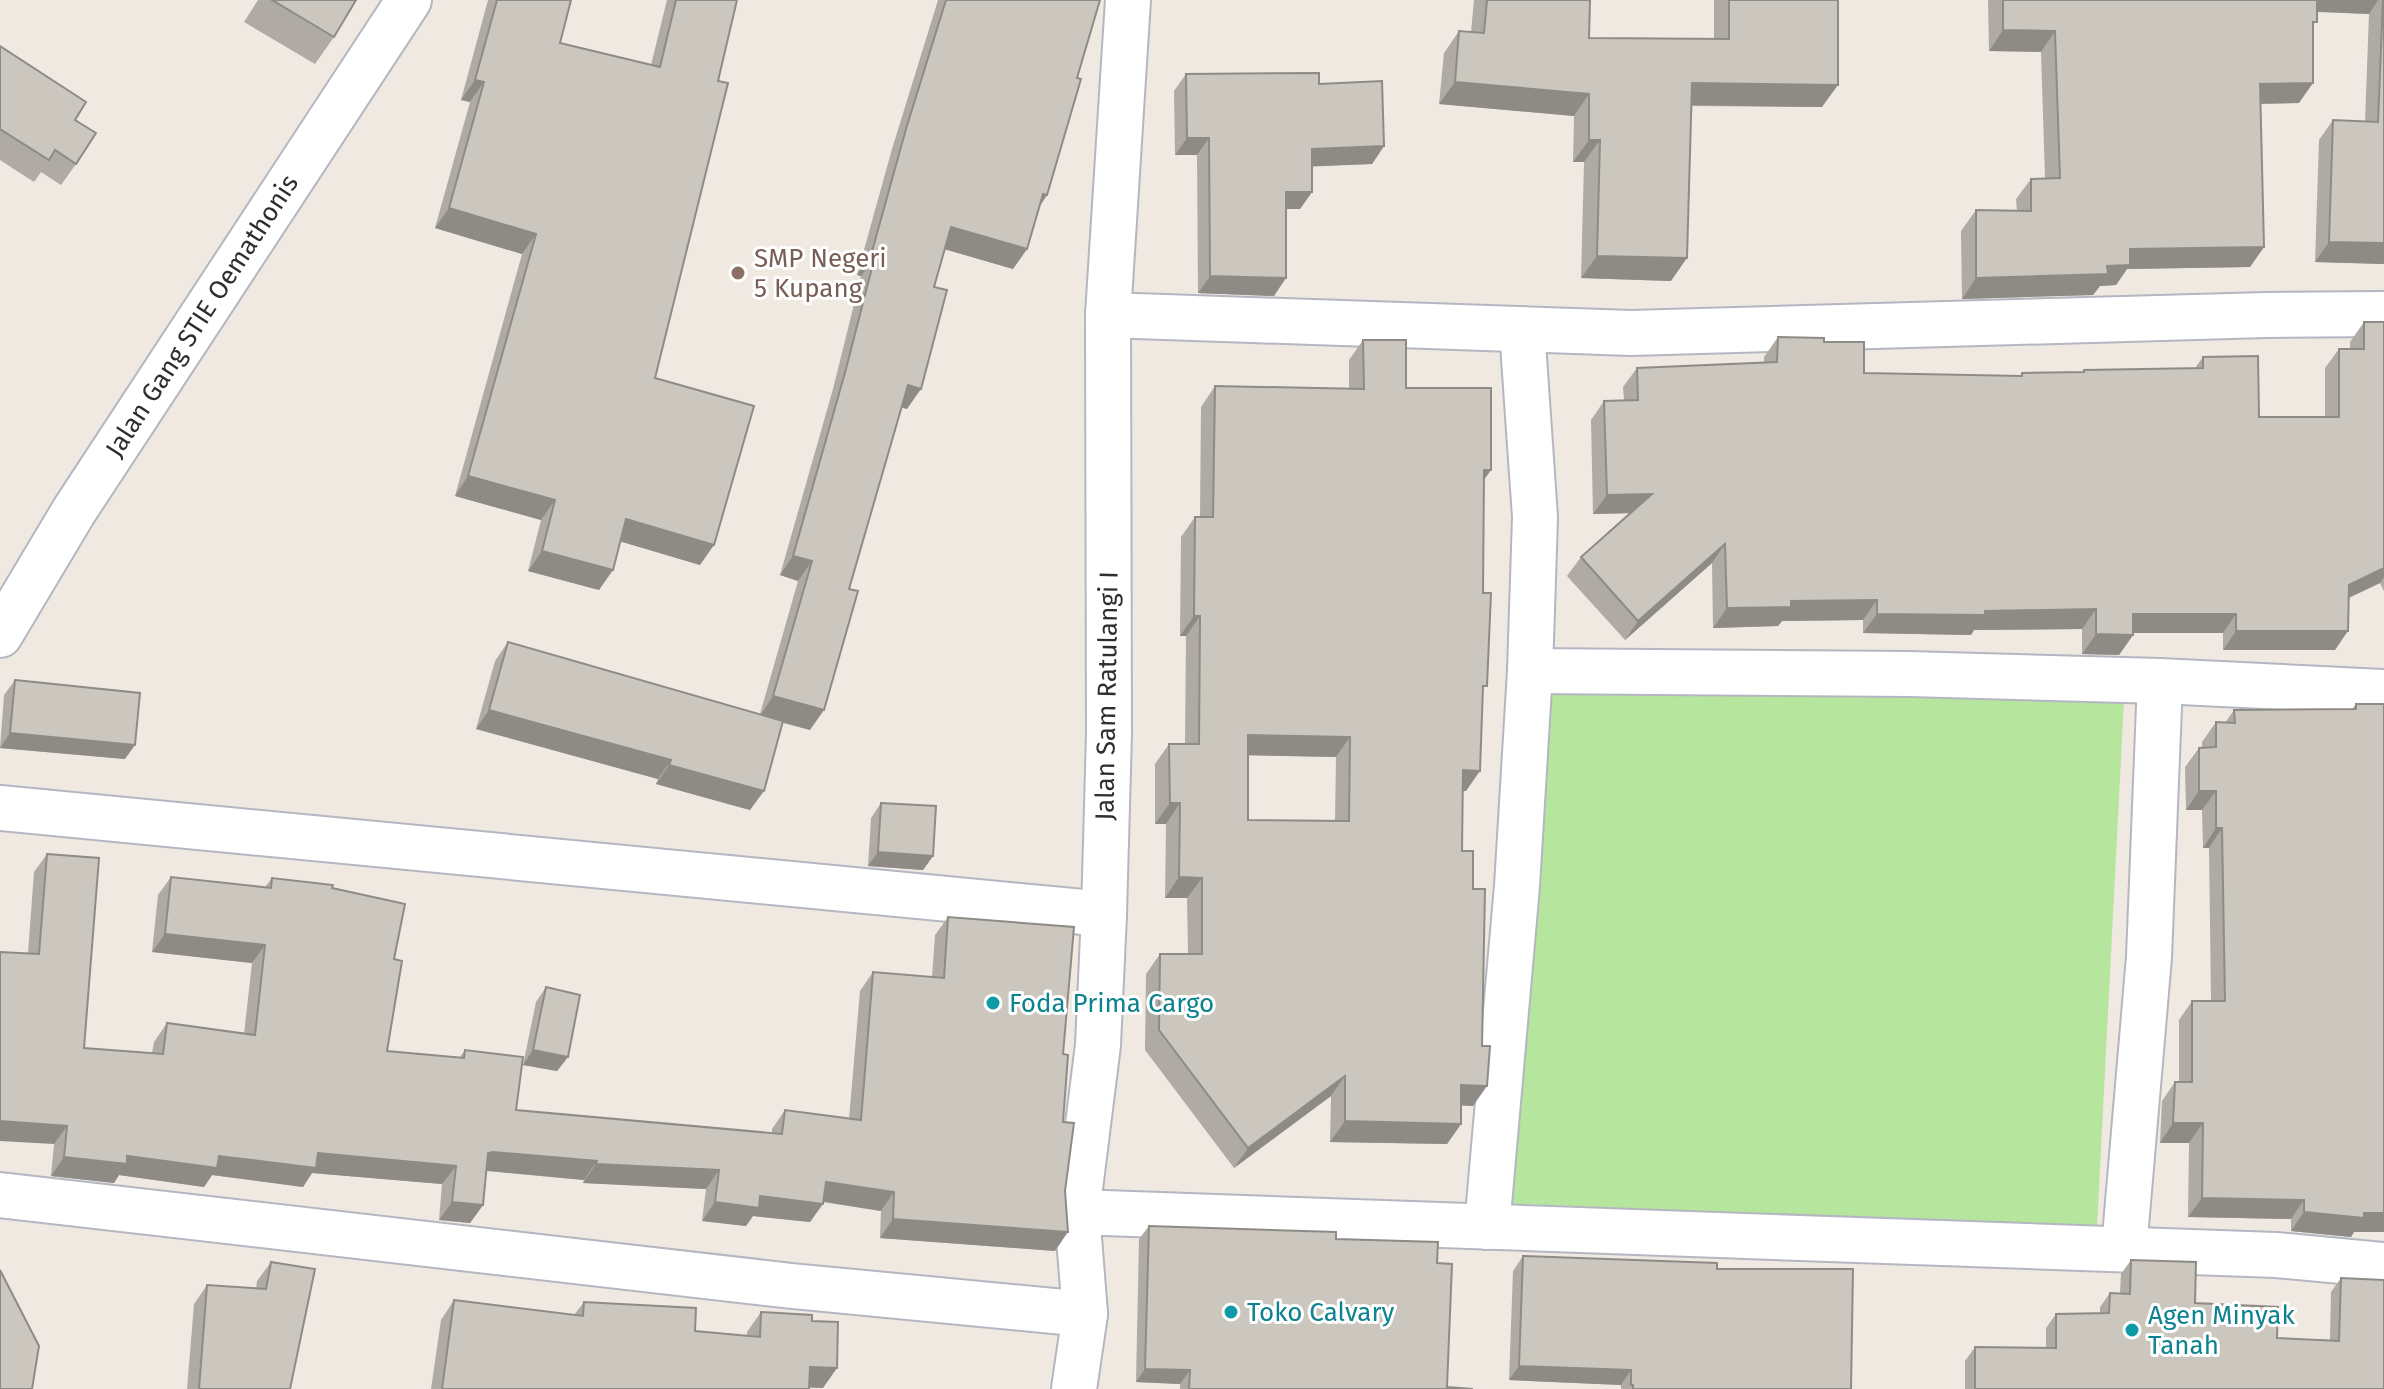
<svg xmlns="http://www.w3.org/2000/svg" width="2384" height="1389" font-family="'Fira Sans',sans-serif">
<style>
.green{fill:#b6e59e}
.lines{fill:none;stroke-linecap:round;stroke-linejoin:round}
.street-casing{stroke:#b4b7c1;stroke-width:48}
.secondary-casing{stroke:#b4b7c1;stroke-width:48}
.street{stroke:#fff;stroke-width:44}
.secondary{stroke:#fff;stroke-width:44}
.wall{fill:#afaba4;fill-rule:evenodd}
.shaded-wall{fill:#8e8b86}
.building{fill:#cbc7bf;stroke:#8e8b86;stroke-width:2;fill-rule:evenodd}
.education-dot{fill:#8d6e63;stroke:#fff;stroke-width:3}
.culture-dot{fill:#0f9aa8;stroke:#fff;stroke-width:3}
.labels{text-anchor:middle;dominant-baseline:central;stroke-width:6;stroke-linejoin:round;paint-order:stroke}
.education-label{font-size:26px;fill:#785e54;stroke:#fff;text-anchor:start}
.street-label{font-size:26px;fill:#2e2e2e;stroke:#fff}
.culture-label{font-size:26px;fill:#0d838f;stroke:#fff;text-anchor:start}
</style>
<rect width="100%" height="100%" fill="#efe9e1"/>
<path class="green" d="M1514 678 2125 681 2097 1227 1493 1203Z"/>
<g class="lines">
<defs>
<g id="street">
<path d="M1108 315 1631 333 2266 315 2384 314"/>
<path d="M0 635 74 511 409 0"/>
<path d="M1530 671 1909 674 2160 681 2384 692"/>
<path d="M0 808 1104 914"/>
<path d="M0 1195 792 1286 1085 1314"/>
<path d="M1077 1212 2276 1255 2384 1265"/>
<path d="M1487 1227 1517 886 1530 671 1535 517 1522 329"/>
<path d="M2124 1249 2149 957 2160 681"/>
</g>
<path id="secondary" d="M1074 1389 1085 1314 1077 1212 1098 1045 1104 914 1109 734 1108 315 1128 0"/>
</defs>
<use href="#street" class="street-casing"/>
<use href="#secondary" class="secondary-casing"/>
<use href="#street" class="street"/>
<use href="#secondary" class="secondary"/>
</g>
<g class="wall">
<path d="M258 0H356L334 37 315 64 244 22Z"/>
<path d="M488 0H571L560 43 651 65 667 0H737L718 81 655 378 700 565 620 541 599 590 528 571 541 520 455 496 522 254 435 228 470 102 461 100Z"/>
<path d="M938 0H1100L1077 78 1047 195 1039 207 1027 249 1013 269 945 249 934 287 907 409 901 407 849 589 810 730 783 723 750 810 656 784 658 779 476 729 495 661 508 642 760 714 798 581 780 575 833 389 861 276 857 275 892 149Z"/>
<path d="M1474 0H1590L1589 38 1714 39V0H1838L1822 107 1691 106 1671 281 1581 278 1584 162H1573L1574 116 1439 104 1444 53 1459 31 1471 32Z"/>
<path d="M1988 0H2384V264L2315 262 2319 140 2333 120 2365 121 2369 14 2317 12 2313 28 2299 103 2260 104 2264 247 2250 267 2127 269 2116 285 2100 286 2093 295 1962 299 1961 231 1976 210 2017 211 2016 199 2031 179 2045 178 2041 52 1989 51Z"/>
<path d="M0 46 75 120 76 164 61 185 41 172 34 182 0 160Z"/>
<path d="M1186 74 1319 84 1384 146 1372 164 1312 166V192L1300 209H1286L1274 296 1198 293 1197 155H1175L1174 91Z"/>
<path d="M2364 322H2384V591L2380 583 2349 598 2335 650H2223V633H2133V635L2119 655 2082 654V629L1974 630 1971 635 1863 633V620L1782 621 1778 626 1713 628 1712 563 1625 640 1567 576 1581 557 1629 513 1593 514 1591 420 1604 401 1624 400 1623 387 1637 368 1764 363V357L1778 337 1824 342 1864 373 2021 376 2022 373 2082 372 2084 370 2195 368 2203 357 2259 417H2325V368L2339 349H2350V342Z"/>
<path d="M1363 340 1406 388 1484 481 1483 692 1466 791H1463L1462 851 1473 1106 1461 1105V1124L1447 1144 1330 1142 1331 1096 1234 1168 1145 1050 1146 974 1160 954H1188L1187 898H1165L1166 824H1155V764L1169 744H1185L1186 636H1180L1181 537 1195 517H1200L1201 407 1215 386 1349 389V360ZM1248 755 1336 757 1335 821 1248 820Z"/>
<path d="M15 680 125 759 0 748 4 695Z"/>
<path d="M2356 704 2354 1232 2351 1237 2291 1231V1219L2188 1217 2189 1143H2160L2162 1101 2175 1082H2179V1020L2192 1001H2211L2209 848H2203L2202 810H2186L2185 767 2199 748H2202V742L2216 722 2225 723 2234 710 2352 709Z"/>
<path d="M881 803 933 856 923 870 868 866 871 818Z"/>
<path d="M47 854 84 1048 152 1053 154 1042 167 1023 244 1034 252 963 152 952 158 895 171 877 265 887 272 878 332 888 394 959 387 1051 460 1057 465 1050 516 1110 772 1133V1129L785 1110 849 1119 860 991 873 972 932 977 935 935 948 917 1063 1054V1122L1055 1251 880 1238 881 1211 823 1202 810 1222 753 1216 746 1226 702 1221 706 1189 583 1183 584 1180 486 1171 483 1205 470 1223 439 1220 442 1184 312 1173 303 1187 212 1175 204 1187 119 1175 114 1183 51 1176 54 1144 28 953 34 872Z"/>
<path d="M546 987 568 1057 557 1071 523 1065 536 1002Z"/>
<path d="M1149 1226 1336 1239 1437 1263 1447 1387 1473 1389H1180V1384L1136 1382 1139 1239Z"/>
<path d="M1523 1256 1717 1269 1851 1389H1621V1385L1509 1380 1513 1271Z"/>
<path d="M2131 1260 2195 1303 2277 1338 2330 1340 2331 1292 2341 1278 2384 1389H1965V1361L1975 1347 2046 1348V1328L2056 1314 2100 1313V1307L2110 1293H2120L2121 1274Z"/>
<path d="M271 1262 290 1389H187L194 1304 207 1285 256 1289 257 1281Z"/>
<path d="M454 1300 574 1315 584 1302 695 1331 747 1336V1332L761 1312 812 1321 823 1388 809 1387V1389H431L441 1320Z"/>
</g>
<g class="shaded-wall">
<path d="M2311 0H2378L2369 14 2303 11Z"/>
<path d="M2003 30 2055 31 2041 52 1989 51Z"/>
<path d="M475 80 484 82 470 102 461 100Z"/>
<path d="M1455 82 1589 94 1574 116 1439 104Z"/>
<path d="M1692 83 1838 85 1822 107 1677 105Z"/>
<path d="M2313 83 2299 103 2246 104 2260 84Z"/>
<path d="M1187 138H1209L1197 155H1175Z"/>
<path d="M1589 140H1600L1584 162H1573Z"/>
<path d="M1384 146 1372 164 1300 167 1312 149Z"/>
<path d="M1286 192H1312L1300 209H1274Z"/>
<path d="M1043 194 1047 195 1034 215Z"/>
<path d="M449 208 536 234 522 254 435 228Z"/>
<path d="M951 227 1027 249 1013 269 937 247Z"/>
<path d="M2329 242 2384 243V264L2315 262Z"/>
<path d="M2264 247 2250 267 2127 269 2116 285 2100 286 2093 295 1962 299 1976 278 2107 266 2130 249Z"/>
<path d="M871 255 875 256 861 276 857 275Z"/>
<path d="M1597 256 1687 258 1671 281 1581 278Z"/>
<path d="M1210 276 1286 278 1274 296 1198 293Z"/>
<path d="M908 385 921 389 907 409 894 405Z"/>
<path d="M1484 470H1491L1477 490Z"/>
<path d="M468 476 555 500 541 520 455 496Z"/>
<path d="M1652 494 1638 513 1593 514 1607 495Z"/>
<path d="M626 519 714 545 700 565 612 539Z"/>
<path d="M1725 544 1712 563 1625 640 1638 621Z"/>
<path d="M542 551 613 570 599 590 528 571Z"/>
<path d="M793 556 812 561 798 581 780 575Z"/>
<path d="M2384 568V577L2380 583 2335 604 2349 585Z"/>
<path d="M1877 600 1863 620 1782 621 1778 626 1713 628 1727 608 1791 601Z"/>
<path d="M2096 609 2082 629 1974 630 1971 635 1863 633 1877 614Z"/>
<path d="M2133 614H2236L2223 633H2119Z"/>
<path d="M1194 616H1200L1186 636H1180Z"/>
<path d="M2236 631H2348L2335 650H2223Z"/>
<path d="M2096 634 2133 635 2119 655 2082 654Z"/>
<path d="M773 696 824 710 810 730 760 716Z"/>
<path d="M489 710 671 760 658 779 476 729Z"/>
<path d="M10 733 135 745 125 759 0 748Z"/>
<path d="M1248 735 1350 737 1336 757 1234 755Z"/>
<path d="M669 765 764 791 750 810 656 784Z"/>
<path d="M1463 770 1480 771 1466 791 1449 790Z"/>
<path d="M2199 791H2216L2202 810H2186Z"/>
<path d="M1170 803H1180L1166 824H1155Z"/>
<path d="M2216 828H2222L2209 848H2203Z"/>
<path d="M878 852 933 856 923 870 868 866Z"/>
<path d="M1179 877 1202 878 1187 898H1165Z"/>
<path d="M165 934 265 945 252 963 152 952Z"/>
<path d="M533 1050 568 1057 557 1071 523 1065Z"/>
<path d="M1345 1076 1331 1096 1234 1168 1248 1148Z"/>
<path d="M1461 1085 1487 1086 1473 1106 1447 1105Z"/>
<path d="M0 1121 67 1126 54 1144 0 1141Z"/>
<path d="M1345 1121 1461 1124 1447 1144 1330 1142Z"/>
<path d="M2173 1123H2203L2189 1143H2160Z"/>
<path d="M493 1152 597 1161 584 1180 480 1170 488 1153Z"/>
<path d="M318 1153 456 1166 442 1184 312 1173 303 1187 212 1175 204 1187 119 1175 114 1183 51 1176 64 1157Z"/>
<path d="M596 1164 719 1170 706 1189 583 1183Z"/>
<path d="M826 1182 894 1192 881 1211 813 1200Z"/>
<path d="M760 1196 823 1204 810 1222 753 1216 746 1226 702 1221 715 1202Z"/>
<path d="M2202 1198 2304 1200 2291 1219 2188 1217Z"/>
<path d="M452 1202 483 1205 470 1223 439 1220Z"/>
<path d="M2304 1212 2384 1213V1232H2354L2351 1237 2291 1231Z"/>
<path d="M893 1219 1068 1232 1055 1251 880 1238Z"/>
<path d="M1519 1366 1631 1370 1621 1385 1509 1380Z"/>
<path d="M810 1367 837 1368 823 1388 796 1387Z"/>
<path d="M1145 1369 1190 1370 1180 1384 1136 1382Z"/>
</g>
<g class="building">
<path d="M272 0H356L334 37Z"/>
<path d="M497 0H571L560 43 660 67 676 0H737L718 81 728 83 655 378 754 406 714 545 626 519 613 570 542 551 555 500 468 476 536 234 449 208 484 82 475 80Z"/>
<path d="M946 0H1100L1077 78 1081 79 1047 195 1043 194 1027 249 951 227 934 287 947 290 921 389 908 385 849 589 858 591 824 710 773 696 812 561 793 556 846 369 875 256 871 255 906 129Z"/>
<path d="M1487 0H1590L1589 38 1729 39V0H1838V85L1692 83 1687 258 1597 256 1600 140H1589V94L1455 82 1459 31 1484 33Z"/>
<path d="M2003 0H2317V22H2313V83L2260 84 2264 247 2130 249V265L2107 266 2108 274 1976 278V210L2031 211V179L2060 178 2055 31 2003 30Z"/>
<path d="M2383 0H2384V243L2329 242 2333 120 2378 122Z"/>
<path d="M0 46 86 102 75 120 96 133 76 164 55 150 49 160 0 129Z"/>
<path d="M1319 73V84L1382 81 1384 146 1312 149V192H1286V278L1210 276 1209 138H1187L1186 74Z"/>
<path d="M2364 322H2384V568L2349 585 2348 631H2236V614H2133V635L2096 634V609L1985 611V615L1877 614V600L1791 601V607L1727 608 1725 544 1638 621 1581 557 1652 494 1607 495 1604 401 1638 400 1637 368 1777 362 1778 337 1824 338V342H1864V373L2022 376V373L2084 372V370L2203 368V357L2258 356 2259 417H2339V349H2364Z"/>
<path d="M1363 340H1406V388H1491V470H1484L1483 593H1491L1487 686H1483L1480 771 1463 770 1462 851H1473V889H1485L1482 1046H1490L1487 1086 1461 1085V1124L1345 1121V1076L1248 1148 1159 1030 1160 954H1202V878L1179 877 1180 803H1170L1169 744H1199L1200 616H1194L1195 517H1213L1215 386 1364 389ZM1248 735 1350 737 1349 821 1248 820Z"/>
<path d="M508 642 783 721 764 791 669 765 671 760 489 710Z"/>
<path d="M15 680 140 693 135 745 10 733Z"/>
<path d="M2356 704H2384V1213H2364V1218L2304 1212V1200L2202 1198 2203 1123H2173L2175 1082H2192V1001H2225L2222 828H2216V791H2199V748L2216 747V722L2235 723 2234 710 2356 709Z"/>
<path d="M881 803 936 806 933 856 878 852Z"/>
<path d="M47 854 99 858 84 1048 163 1054 167 1023 255 1035 265 945 165 934 171 877 271 888 272 878 333 885 332 888 405 904 394 959 402 961 387 1051 464 1058 465 1050 523 1057 516 1110 782 1134 785 1110 861 1120 873 972 944 978 948 917 1074 927 1063 1054 1068 1055 1063 1122 1074 1123 1065 1191 1068 1232 893 1219 894 1192 826 1182 823 1204 760 1196 759 1208 715 1202 719 1170 596 1164 597 1161 493 1152 488 1153 483 1205 452 1202 456 1166 318 1153 316 1168 219 1156 217 1168 127 1156V1164L64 1157 67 1126 0 1121V952L39 954Z"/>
<path d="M546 987 580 995 568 1057 533 1050Z"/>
<path d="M1149 1226 1336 1232V1239L1438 1242 1437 1263 1452 1264 1447 1387 1473 1389H1189L1190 1370 1145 1369Z"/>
<path d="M1523 1256 1717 1263V1269H1853L1851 1389H1633V1385H1631V1370L1519 1366Z"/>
<path d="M2131 1260 2196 1262 2195 1303 2278 1307 2277 1338 2339 1341 2341 1278 2384 1280V1389H1975V1347L2056 1348V1314L2109 1313 2110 1293 2130 1294Z"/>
<path d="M271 1262 315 1269 290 1389H199L207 1285 266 1289Z"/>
<path d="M0 1270 39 1346 32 1389H0Z"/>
<path d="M454 1300 583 1316 584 1302 696 1308 695 1331 760 1337 761 1312 812 1315V1321L838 1322 837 1368 810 1367 809 1389H442Z"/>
</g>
<circle class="education-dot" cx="738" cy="273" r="8"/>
<g class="culture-dot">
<circle cx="993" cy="1003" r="8"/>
<circle cx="1231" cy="1312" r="8"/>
<circle cx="2132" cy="1330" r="8"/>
</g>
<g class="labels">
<g class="education-label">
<text x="754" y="258">SMP Negeri<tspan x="754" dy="30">5 Kupang</tspan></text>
</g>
<g class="street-label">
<text transform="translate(202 316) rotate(-57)">Jalan Gang STIE Oemathonis</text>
<text transform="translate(1107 696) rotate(-89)">Jalan Sam Ratulangi I</text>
</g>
<g class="culture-label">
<text x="1009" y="1003">Foda Prima Cargo</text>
<text x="1247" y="1312">Toko Calvary</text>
<text x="2148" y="1315">Agen Minyak<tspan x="2148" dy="30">Tanah</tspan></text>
</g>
</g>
</svg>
